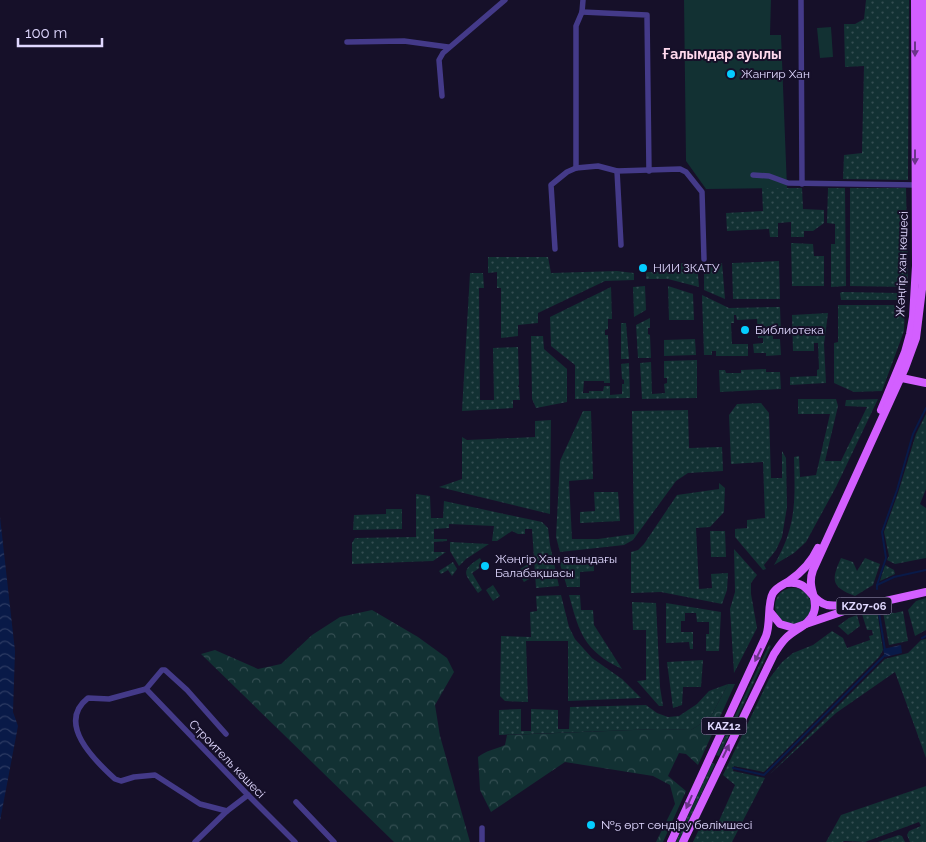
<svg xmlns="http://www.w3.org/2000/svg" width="926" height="842" font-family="Raleway,sans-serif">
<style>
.grass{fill:url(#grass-dots)}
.forest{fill:url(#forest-crowns)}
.pitch{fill:#123133}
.water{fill:url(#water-waves)}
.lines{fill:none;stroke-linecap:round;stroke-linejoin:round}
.stream{stroke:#091a48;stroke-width:2}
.minor{stroke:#443a89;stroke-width:5.5}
.major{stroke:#d35fff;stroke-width:8}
.oneway{fill:#6b3489}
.poi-dot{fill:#04cdff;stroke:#161029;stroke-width:2}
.labels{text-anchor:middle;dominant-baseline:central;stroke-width:4;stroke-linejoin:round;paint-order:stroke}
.shield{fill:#161029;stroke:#a39cbf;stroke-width:1}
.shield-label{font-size:11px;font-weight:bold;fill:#e0d8ff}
.poi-label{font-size:12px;fill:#e0d8ff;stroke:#161029;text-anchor:start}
.street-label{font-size:12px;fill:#e0d8ff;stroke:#161029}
.neighbourhood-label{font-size:14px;font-weight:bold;fill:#ffdaee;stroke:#161029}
</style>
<defs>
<pattern id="grass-dots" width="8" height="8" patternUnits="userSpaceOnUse" patternTransform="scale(1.25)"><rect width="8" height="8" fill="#123133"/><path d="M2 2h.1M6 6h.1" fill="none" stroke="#344e52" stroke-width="1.8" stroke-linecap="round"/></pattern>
<pattern id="forest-crowns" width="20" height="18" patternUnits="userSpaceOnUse" patternTransform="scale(1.25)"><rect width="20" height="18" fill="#123133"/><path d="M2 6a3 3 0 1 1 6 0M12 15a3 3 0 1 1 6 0" fill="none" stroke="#344e52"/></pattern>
<pattern id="water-waves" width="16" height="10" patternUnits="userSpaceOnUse" patternTransform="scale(1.25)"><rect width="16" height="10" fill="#091a48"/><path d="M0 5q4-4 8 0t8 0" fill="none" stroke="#2d3b63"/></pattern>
</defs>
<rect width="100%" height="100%" fill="#161029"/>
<g class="grass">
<path d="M866 0H909L908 180 843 179 844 155 862 153 864 66 845 67 844 24H855L864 19Z"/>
<path d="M762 188H802L803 209 824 210V223L813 231H804V237H791V222L778 223V237H770L769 229 727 231 726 213 763 211Z"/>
<path d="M828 188H845L846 286 831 287V244H835V224L827 223Z"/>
<path d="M850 188H906L908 271 907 287 850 286Z"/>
<path d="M791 243 813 244 814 256H824V286H792Z"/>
<path d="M488 257H548L551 273 617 271 634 273V280L605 281 538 313V323L518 325V336L501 338V288H497V272L488 273Z"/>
<path d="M779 261 780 299H733L732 263Z"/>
<path d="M707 262 709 264 722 263 725 299 704 290V266Z"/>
<path d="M697 263 699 287 668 279H646V272H658V264Z"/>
<path d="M470 273H483L484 288H479L480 400H494L493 348 518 347 519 384 518 387H519L520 400H513V408L462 411Z"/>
<path d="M645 286 646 310 634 317 633 287Z"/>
<path d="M668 286 693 294 694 320H669Z"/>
<path d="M611 287 612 319H608V329L605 330V335H608L610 383H604V381H584L583 393H589V391H603L604 386H610V395L622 394V384H624V380L622 379 621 364 629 363 630 398 575 399V365L551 346 550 317Z"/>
<path d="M842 292 899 293V300H841L840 293Z"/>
<path d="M702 295 729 308 780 307 781 333 773 334V339H780L781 355 766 356V353H754L753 344 763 343V338H758L757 319 737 320 736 315H734V323H731L732 344H748V356H716V351H712V355H704Z"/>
<path d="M838 305H905L904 331 882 391 854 392 834 383V343L838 342Z"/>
<path d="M828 313 824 344 826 383 790 385V377L817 376V370L819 369 818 343H814V351H793L792 315Z"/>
<path d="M650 318V328H648V334L650 335 651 358H638L636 325Z"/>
<path d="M621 323H626L629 359H621Z"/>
<path d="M531 336H543L544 349 567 369V402L536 408 532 399Z"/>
<path d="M695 339 696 355 664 356V340Z"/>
<path d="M697 360V398L642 399 640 363 651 362 652 394 665 393 664 384 667 383V378H664V361Z"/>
<path d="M766 369V372H780L781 389 720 392 719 370H725L726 373H741V370Z"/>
<path d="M798 399H836L838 406 825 461H841L867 407 845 406 846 400 878 399 836 487 806 542 794 553 774 565C797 526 795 500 794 457L799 456 800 477 816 475 830 414H798Z"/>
<path d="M761 403 769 413 771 478H782V451L786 458 787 507 782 537 776 550 764 565 766 569 763 570 735 537V529L747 528V520L765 518 763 462 731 464 729 415 737 404Z"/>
<path d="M688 410 689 448 722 447 723 471 688 473 676 481 633 540 624 545 560 552 556 537 560 461 583 411H591L593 479 569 481 572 539H598L634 534 632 411Z"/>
<path d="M926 414V489L920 504 926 508V558L895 564 887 560 889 556 884 532 898 493 916 434Z"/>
<path d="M551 420 550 514 439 487 462 479V437L467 440 535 437V421Z"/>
<path d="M719 483 725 488 724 512 710 527 696 528 699 589 712 588 711 574 728 573 727 590 722 604 661 592 631 593V552L638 550 644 544 677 495 719 489Z"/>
<path d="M594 492H618L620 521 580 523V512L595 511Z"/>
<path d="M416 494 430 496 431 518H443L444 501 542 522 548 528 550 545 559 586 536 588 532 529H525V534H518L512 531 497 541H492L494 526 449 524V528L434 529V539H447V541L434 542V552H446L433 561 352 564V543L355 538 416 537Z"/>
<path d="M386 509H402V529L353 530 354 515 386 514Z"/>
<path d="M710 531H725L726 557H711Z"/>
<path d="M450 542 489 544 466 559 459 566 450 551Z"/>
<path d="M734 549 757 575 751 583V594L757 628 734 673 730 609 735 592Z"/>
<path d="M593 555 594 571 580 572V587H567L560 564 563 560Z"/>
<path d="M480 558 484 565 472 573 482 590 478 593C466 574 458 572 480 558Z"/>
<path d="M841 558 853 562 857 571 865 558 880 564 873 585 855 596C831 587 831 580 841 558Z"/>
<path d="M453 562 457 569 452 576 448 570 441 574 439 571Z"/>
<path d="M528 564 529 579 524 582 517 571Z"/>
<path d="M885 565 894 570 895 574 880 581Z"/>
<path d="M493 585 500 596 493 601 486 590Z"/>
<circle cx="793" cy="606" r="18"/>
<path d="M561 595 569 627 575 639 592 658 622 679 641 698 568 701V641H526L528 702 505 701 500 696 501 636 531 637 530 612 537 611 536 596Z"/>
<path d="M569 595H580L581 610H593L594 625 622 669C584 651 579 632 569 595Z"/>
<path d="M926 598V630L915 636 908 610 916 601Z"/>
<path d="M632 602 656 603 660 687 663 706H659L637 681 646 680V630H633Z"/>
<path d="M666 603 721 612 719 651H706V634H709V622H697L696 613H685V621H681V632H693V649H690L689 642 666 643Z"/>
<path d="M877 610 883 650 879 657 764 772 734 766 733 771 765 778 732 842H693L702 823 715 830 735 785 723 775 769 679 782 662 793 653 813 645 832 631 843 638 847 648 870 640 869 636 873 635 872 630H867L862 614Z"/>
<path d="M903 611 908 641 889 645 883 612 895 613Z"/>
<path d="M857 615 860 626 848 635 838 626 849 618Z"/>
<path d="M926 639V758L895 672 836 713 769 775 885 659 908 653 921 640Z"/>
<path d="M769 645 771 646 719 756 716 755Z"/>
<path d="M703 660 701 687H683L682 705 673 708 667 662Z"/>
<path d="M728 684 710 718 691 730 658 729 499 735V710L521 709V731H531V709L558 710V729H569L570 707 646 705 657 713 668 717 679 716 697 704 709 691Z"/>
<path d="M712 763 715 764 679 842H676Z"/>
<path d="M926 786V842H910L907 835 909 831 921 826 919 822 865 842 844 841 843 842H826L841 815Z"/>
<path d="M899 835 902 836 905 842H878Z"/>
</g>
<g class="forest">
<path d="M372 610 418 637 447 658 454 672 435 705 440 736 470 842H394L201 654 215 650 258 669 281 664 312 635 340 617Z"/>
<path d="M728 684H735L698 765 686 754 679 753 668 776 686 791 663 842H656L675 804 670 785 653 776 565 762 491 812 480 790 478 757C485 751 496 749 505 745L507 735 658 729 691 730 710 718Z"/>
</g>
<g class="pitch">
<path d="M684 0H771L770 35H781L787 188 706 189 686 161Z"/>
<path d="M831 27 833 57 820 58 817 28Z"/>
</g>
<g class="water">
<path d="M0 517 15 651 13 712 18 726 0 821Z"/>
<path d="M901 645 902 653 885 657 883 649Z"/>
</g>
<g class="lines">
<g class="stream">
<path d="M877 585 886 558 882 532 897 490 913 434 926 408"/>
<path d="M877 589V585L894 577 926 570"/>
<path d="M879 613 885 650"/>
<path d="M922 638 926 636"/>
<path d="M733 768 764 775 885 655"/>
</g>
<g class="minor">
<path d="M801 0 802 184"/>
<path d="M582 12 647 15 649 171"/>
<path d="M347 42 404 41 448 47"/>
<path d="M442 96 439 60 443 53 505 0"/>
<path d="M576 168V26L582 12 583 0"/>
<path d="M617 171 621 245"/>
<path d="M753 175 769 176 788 183 918 185"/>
<path d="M555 249 551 185 567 172 576 168 598 166 617 171 680 169 686 172 702 192 704 259"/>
<path d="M146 689 248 795 295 842"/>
<path d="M226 734 187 690 165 670H162L146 689 109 699 88 698C56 723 94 760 115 779L121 781 134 777 155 775 200 804 227 811"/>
<path d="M296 802 334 842"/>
<path d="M195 842 227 811 248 795"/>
<path d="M482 842V828"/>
</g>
<g class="major">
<path d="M897 377 926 383"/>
<path d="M881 410 905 352 910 334 913 317 916 266 915 0"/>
<path d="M787 583C810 580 809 600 827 605 838 607 849 604 859 602"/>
<path d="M771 613 780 624 794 628 850 609 926 592"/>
<path d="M671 842 766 636C771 623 767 603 773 593 777 587 783 585 789 581 801 573 812 561 818 548"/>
<path d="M683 842 774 654C778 648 781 643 786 638 795 629 810 625 814 612 819 598 806 589 813 570L905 368 916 338 923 281V0"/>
</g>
</g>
<defs><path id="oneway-solid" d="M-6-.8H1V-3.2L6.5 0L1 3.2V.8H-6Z" transform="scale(1.25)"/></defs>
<g class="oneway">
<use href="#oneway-solid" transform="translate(915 49) rotate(90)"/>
<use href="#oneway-solid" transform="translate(915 157) rotate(90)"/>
<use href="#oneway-solid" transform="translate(758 655) rotate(116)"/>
<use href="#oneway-solid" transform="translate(726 751) rotate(-64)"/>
<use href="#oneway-solid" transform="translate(689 802) rotate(114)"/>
</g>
<g class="poi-dot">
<circle cx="731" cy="74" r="5"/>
<circle cx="643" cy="268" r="5"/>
<circle cx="745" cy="330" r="5"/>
<circle cx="485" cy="566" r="5"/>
<circle cx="591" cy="825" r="5"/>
</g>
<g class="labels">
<g class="shield">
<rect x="836.5" y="597.5" width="55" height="17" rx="4"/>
<rect x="701.5" y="717.5" width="45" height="17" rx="4"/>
</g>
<g class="shield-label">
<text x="864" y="606">KZ07-06</text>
<text x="724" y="726">KAZ12</text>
</g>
<g class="poi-label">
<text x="741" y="74">Жангир Хан</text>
<text x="653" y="268">НИИ ЗКАТУ</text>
<text x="755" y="330">Библиотека</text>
<text x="495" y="559">Жәңгір Хан атындағы<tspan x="495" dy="14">Балабақшасы</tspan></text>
<text x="601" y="825">№5 өрт сөндіру бөлімшесі</text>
</g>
<g class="street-label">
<text transform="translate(902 264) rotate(-88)">Жәңгір хан көшесі</text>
<text transform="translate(227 759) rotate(46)">Строитель көшесі</text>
</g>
<g class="neighbourhood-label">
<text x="722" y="54">Ғалымдар ауылы</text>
</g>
</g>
<path d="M18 38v8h84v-8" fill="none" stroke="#e0d8ff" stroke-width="2.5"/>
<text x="25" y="38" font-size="15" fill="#e0d8ff" stroke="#161029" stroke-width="4" paint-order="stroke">100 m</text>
</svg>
